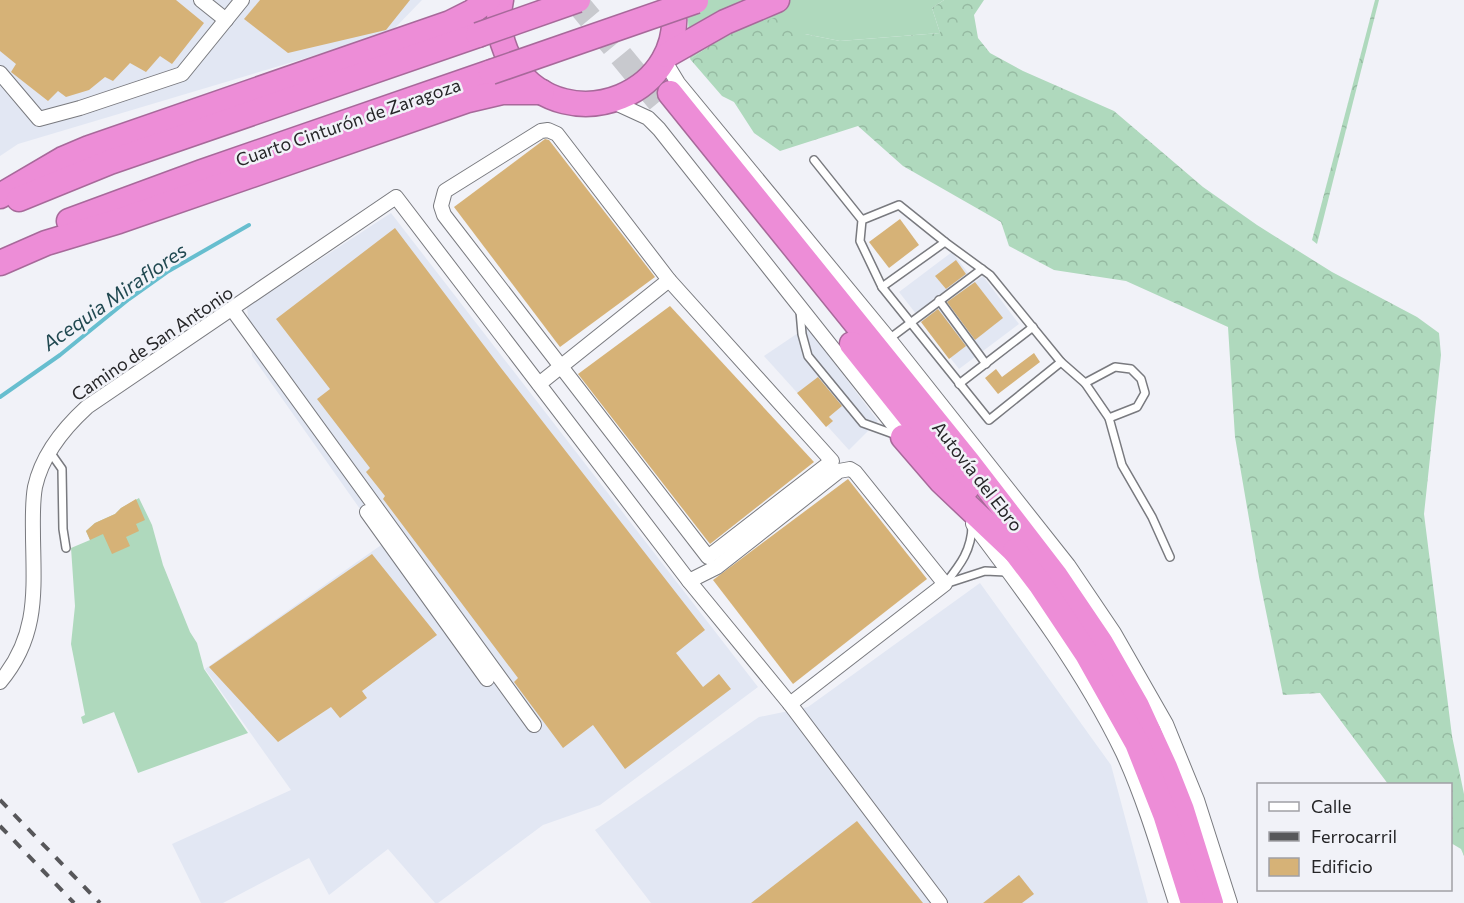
<svg xmlns="http://www.w3.org/2000/svg" width="1464" height="903" font-family="Commissioner,sans-serif">
<style>
.built{fill:#e2e7f3}
.grass{fill:#afd9bd}
.forest{fill:url(#forest-crowns)}
.lines{fill:none;stroke-linecap:round;stroke-linejoin:round}
.stream{stroke:#67becf;stroke-width:4}
.building{fill:#d6b277}
.highway-tunnel{stroke:#c8c9ce;stroke-width:24;stroke-dasharray:24 12;stroke-linecap:butt}
.lane-casing{stroke:#797a7f;stroke-width:10}
.street-casing{stroke:#797a7f;stroke-width:16}
.highway-casing{stroke:#a7699a;stroke-width:27}
.lane{stroke:#fff;stroke-width:7}
.street{stroke:#fff;stroke-width:14}
.highway{stroke:#ed8dd7;stroke-width:24}
.rail{stroke:#57575a;stroke-width:4;stroke-dasharray:10 10;stroke-linecap:butt}
.highway-bridge-casing{stroke:#a7699a;stroke-width:27;stroke-linecap:butt}
.highway-bridge{stroke:#ed8dd7;stroke-width:24}
.labels{text-anchor:middle;dominant-baseline:central;stroke-width:5;stroke-linejoin:round;paint-order:stroke}
.street-label{font-size:18px;fill:#262628;stroke:#f1f2f8}
.water-label{font-size:20px;font-style:italic;fill:#214951;stroke:#f1f2f8}
</style>
<defs>
<pattern id="forest-crowns" width="20" height="18" patternUnits="userSpaceOnUse" patternTransform="scale(1.5)"><rect width="20" height="18" fill="#afd9bd"/><path d="M2 6a3 3 0 1 1 6 0M12 15a3 3 0 1 1 6 0" fill="none" stroke="#96baa2"/></pattern>
</defs>
<rect width="100%" height="100%" fill="#f1f2f8"/>
<g class="built">
<path d="M0 0H422L390 33 18 144 0 156Z"/>
<path d="M391 213 758 687 600 805 543 825 438 903H435L388 849 329 895 309 858 223 903H201L172 844 291 790 205 669 384 543 252 356 247 307Z"/>
<path d="M952 252 975 282 983 276 1019 324 959 369 899 292Z"/>
<path d="M807 327 878 421 849 450 764 356Z"/>
<path d="M980 583 1111 765 1148 903H651L595 830 759 717 808 707Z"/>
</g>
<g class="grass">
<path d="M687 0H944L932 8 940 33 840 41 805 34 723 37 690 59Z"/>
<path d="M139 498 152 525 163 565 190 632 197 643 204 669 248 733 138 773 114 712 83 724 81 717 85 715 71 644 75 606 71 548 90 540 86 531 95 523 115 514 121 508Z"/>
</g>
<g class="forest">
<path d="M944 0H984L974 15 978 38 990 53 1023 71 1114 111 1203 187 1257 225 1332 272 1417 317 1439 333 1441 355 1424 514 1452 736 1464 794V856L1461 849 1451 843 1450 784H1388L1320 693 1283 695 1259 577 1235 437 1228 327 1126 281 1054 270 1009 246 1001 222 903 166 858 126 780 151 754 133 734 102 722 96 690 59 723 37 782 15 805 34 840 41 940 33 932 8Z"/>
<path d="M1375 0H1379L1317 244 1312 240Z"/>
</g>
<g class="lines">
<path class="stream" d="M0 397 60 355 129 299 167 272 249 225"/>
</g>
<g class="building">
<path d="M0 0H176L204 23 172 64 160 56 146 72 130 63 113 81 105 77 89 90 66 97 58 91 48 101 11 72 16 64 0 51Z"/>
<path d="M260 0H410L386 30 288 53 244 19Z"/>
<path d="M545 139 549 140 655 277 560 347 454 207Z"/>
<path d="M900 219 919 245 889 268 869 242Z"/>
<path d="M395 228 501 368 705 630 676 653 703 687 719 674 731 689 625 769 593 725 563 748 514 682 518 678 383 499 385 496 366 472 370 468 317 399 330 389 276 319Z"/>
<path d="M956 260 966 274 946 289 935 276Z"/>
<path d="M975 282 1003 318 975 340 947 302Z"/>
<path d="M670 306 814 462 710 544 578 374Z"/>
<path d="M938 309 966 346 949 359 921 322Z"/>
<path d="M1034 353 1040 362 998 394 985 378 996 369 1002 377Z"/>
<path d="M818 377 842 406 830 416 829 417 833 421 826 427 797 393Z"/>
<path d="M848 479 927 579 793 684 713 580Z"/>
<path d="M136 499 145 520 136 524 139 531 126 537 130 546 112 554 103 534 90 540 86 531 95 523 115 514 121 508Z"/>
<path d="M372 554 437 635 362 691 367 698 340 718 331 707 278 742 209 667Z"/>
<path d="M857 821 923 903H751Z"/>
<path d="M1019 875 1034 894 1022 903H983Z"/>
</g>
<g class="lines">
<path class="highway-tunnel" d="M575 0 660 103"/>
<defs>
<g id="lane">
<path d="M814 160 862 220 860 241 882 287 989 420 1061 362 990 275 945 242 899 205 862 220"/>
<path d="M882 287 945 242"/>
<path d="M939 300 986 364"/>
<path d="M800 311 802 334 808 356 863 423 899 436"/>
<path d="M889 339 982 269"/>
<path d="M1061 362 1085 383 1109 418 1122 465 1152 517 1170 557"/>
<path d="M1085 383 1115 367 1131 369 1141 379 1145 393 1137 407 1109 418"/>
<path d="M959 384 1033 327"/>
<path d="M50 452 62 469 63 529 66 548"/>
<path d="M945 584C960 565 972 550 972 525"/>
<path d="M945 584 985 571 1006 572"/>
</g>
<g id="street">
<path d="M201 0 226 20"/>
<path d="M664 60 678 83 889 339 1068 565 1114 633 1166 724 1197 800 1230 903"/>
<path d="M0 73 39 119 80 108 182 74 242 0"/>
<path d="M611 101 648 118 659 129 903 437"/>
<path d="M548 130 557 134 669 280 832 461 708 557 444 215 441 206 445 191 541 131Z"/>
<path d="M232 309 534 725"/>
<path d="M539 384 669 280"/>
<path d="M367 512 487 679"/>
<path d="M973 524C1028 597 1083 670 1123 753 1145 801 1160 853 1176 903"/>
<path d="M689 581 717 567 839 471 850 469 855 472 945 584 790 704"/>
<path d="M0 682C38 637 34 593 33 538 33 521 32 504 35 487 42 455 64 428 87 407L396 197 689 581 790 704 940 903"/>
</g>
<g id="highway">
<path d="M501 0C496 23 501 47 514 66 568 143 692 93 672 0"/>
<path d="M667 55 725 22 777 0"/>
<path d="M670 93 968 462 1055 575 1101 643 1137 706 1165 767 1182 810 1211 903"/>
<path d="M0 196 63 159 89 148 450 23 472 12 488 0"/>
<path d="M19 199 110 162 478 35"/>
<path d="M69 221 202 172 491 72"/>
<path d="M0 263 46 243 119 221 468 100 502 92H542"/>
<path d="M852 344 967 488"/>
<path d="M903 437 941 481 1017 553"/>
<path d="M1015 551 1041 585 1087 654 1137 743 1165 814 1193 903"/>
</g>
</defs>
<use href="#lane" class="lane-casing"/>
<use href="#street" class="street-casing"/>
<use href="#highway" class="highway-casing"/>
<use href="#lane" class="lane"/>
<use href="#street" class="street"/>
<use href="#highway" class="highway"/>
<g class="rail">
<path d="M0 800 100 903"/>
<path d="M0 826 74 903"/>
</g>
<defs>
<g id="highway-bridge">
<path d="M478 35 578 0"/>
<path d="M491 72 696 1"/>
</g>
</defs>
<use href="#highway-bridge" class="highway-bridge-casing"/>
<use href="#highway-bridge" class="highway-bridge"/>
</g>
<g class="labels">
<g class="street-label">
<text transform="translate(348 122) rotate(-19)">Cuarto Cinturón de Zaragoza</text>
<text transform="translate(152 343) rotate(-34)">Camino de San Antonio</text>
<text transform="translate(978 476) rotate(52)">Autovía del Ebro</text>
</g>
<g class="water-label">
<text transform="translate(114 296) rotate(-35)">Acequia Miraflores</text>
</g>
</g>
<rect x="1257" y="783" width="195" height="108" fill="#f1f2f8" stroke="#a0a0a5" stroke-width="1.5"/>
<rect x="1269" y="802" width="30" height="9" fill="#ffffff" stroke="#a0a0a5" stroke-width="1.5"/>
<text x="1311" y="813" font-size="18" fill="#262628">Calle</text>
<rect x="1269" y="832" width="30" height="9" fill="#57575a" stroke="#a0a0a5" stroke-width="1.5"/>
<text x="1311" y="843" font-size="18" fill="#262628">Ferrocarril</text>
<rect x="1269" y="858" width="30" height="18" fill="#d6b277" stroke="#a0a0a5" stroke-width="1.5"/>
<text x="1311" y="873" font-size="18" fill="#262628">Edificio</text>
</svg>
